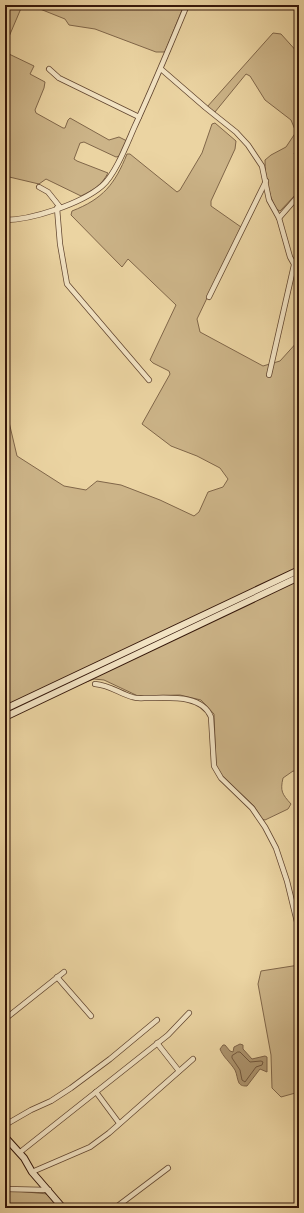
<svg xmlns="http://www.w3.org/2000/svg" width="304" height="1213" font-family="Vollkorn,serif">
<style>
.green{fill:#ccb488;stroke:#806649}
.water{fill:#ad946e;stroke:#7d6246}
.lines{fill:none;stroke-linecap:round;stroke-linejoin:round}
.shore{stroke:#71563c;stroke-width:1}
.street-casing{stroke:#624630;stroke-width:6}
.secondary-casing{stroke:#35170a;stroke-width:8}
.street{stroke:#f2e3c3;stroke-width:4.5}
.secondary{stroke:#f2e3c3;stroke-width:6}
</style>
<rect width="100%" height="100%" fill="#ebd4a2"/>
<filter id="stains"><feTurbulence type="fractalNoise" baseFrequency=".005" numOctaves="4"/><feColorMatrix values="0 0 0 0 .2 0 0 0 0 .09 0 0 0 0 .02 0 0 0 .5 -.17"/></filter>
<radialGradient id="worn" r=".72"><stop offset=".6" stop-color="#630" stop-opacity="0"/><stop offset="1" stop-color="#630" stop-opacity=".3"/></radialGradient>
<g class="green">
<path d="M5 5H24L22 6 5 46Z"/>
<path d="M30 5H184L165 52H156L95 29 69 25 65 19Z"/>
<path d="M273 33 281 34 299 54V147L296 148 294 154 299 157V191L280 211 276 209C268 193 265 177 265 160L271 155 286 147 296 132 291 120 265 100 250 76 246 74 215 112H213L207 107Z"/>
<path d="M5 47 9 54 34 66 30 74 45 82 44 88 35 110 36 113 63 128H65L68 120 70 118 109 140 119 137 127 141 120 156 116 157 84 142 80 143 74 159 77 161 108 173C101 186 93 190 81 196L46 179 39 184 5 176Z"/>
<path d="M215 123 236 141 235 149 211 201V206L241 227 197 319 200 332 263 366 280 361 299 340V772L293 771 283 778C280 791 282 794 291 804L288 809 265 820 262 819 254 806 222 776 216 766 214 714 201 700 180 695 138 696 104 680 94 679 5 712V419L9 422 17 456 64 486 86 490 97 481 121 485 160 500 194 516 199 512 208 492 223 487 228 479 220 468 197 456 171 446 142 424 170 374 169 371 153 363 150 360 176 305 128 259 122 267 71 215 72 211C103 199 115 184 127 154H130L177 192 180 190 202 153 212 124Z"/>
<path d="M299 965V1092L281 1097 272 1088 271 1055 258 984 261 971Z"/>
<path d="M5 1190 48 1194 59 1208H5Z"/>
</g>
<path class="water" d="M240 1044 243 1045V1049L252 1059 265 1056 267 1057V1072L260 1069 247 1086C244 1086 241 1086 239 1083 237 1079 237 1074 235 1070 230 1062 223 1057 220 1049L223 1045H225L230 1051 233 1052 234 1047Z"/>
<g class="lines">
<path class="shore" d="M238 1052H240L250 1062 261 1061 263 1062 262 1065 256 1067 245 1082 242 1080 240 1070 232 1058V1056Z"/>
<defs>
<g id="street">
<path d="M49 69 59 78 139 117"/>
<path d="M161 69 206 108 236 132 248 145 262 166 269 200 279 218 290 257 299 273"/>
<path d="M39 187 48 192 60 207"/>
<path d="M57 208 60 244 67 284 149 380"/>
<path d="M279 218 299 195"/>
<path d="M5 220C31 220 81 204 102 186 115 175 127 144 134 128 153 87 170 46 187 5"/>
<path d="M209 297 266 181"/>
<path d="M269 375 294 265"/>
<path d="M95 684C109 685 119 693 132 697 137 699 143 698 148 698 168 698 202 694 211 717L214 766 221 778 252 808 265 827 276 848 287 881 299 930"/>
<path d="M57 977 91 1016"/>
<path d="M5 1019 64 972"/>
<path d="M157 1043 179 1071"/>
<path d="M96 1092 119 1123"/>
<path d="M5 1125 31 1110 51 1101 71 1088 110 1059 157 1020"/>
<path d="M19 1153 168 1035 189 1013"/>
<path d="M32 1172 90 1147 109 1133 193 1059"/>
<path d="M5 1189 49 1190"/>
<path d="M115 1208 168 1168"/>
</g>
<g id="secondary">
<path d="M5 709 299 570"/>
<path d="M5 717 299 577"/>
<path d="M5 1137 24 1158 32 1172 63 1208"/>
</g>
</defs>
<use href="#street" class="street-casing"/>
<use href="#secondary" class="secondary-casing"/>
<use href="#street" class="street"/>
<use href="#secondary" class="secondary"/>
</g>
<rect width="304" height="1213" fill="none" stroke="#ebd4a2" stroke-width="20"/>
<rect x="6" y="6" width="292" height="1201" fill="none" stroke="#35170a" stroke-width="2"/>
<rect x="10" y="10" width="284" height="1193" fill="none" stroke="#35170a"/>
<rect width="100%" height="100%" filter="url(#stains)"/>
<rect width="100%" height="100%" fill="url(#worn)"/>
</svg>
